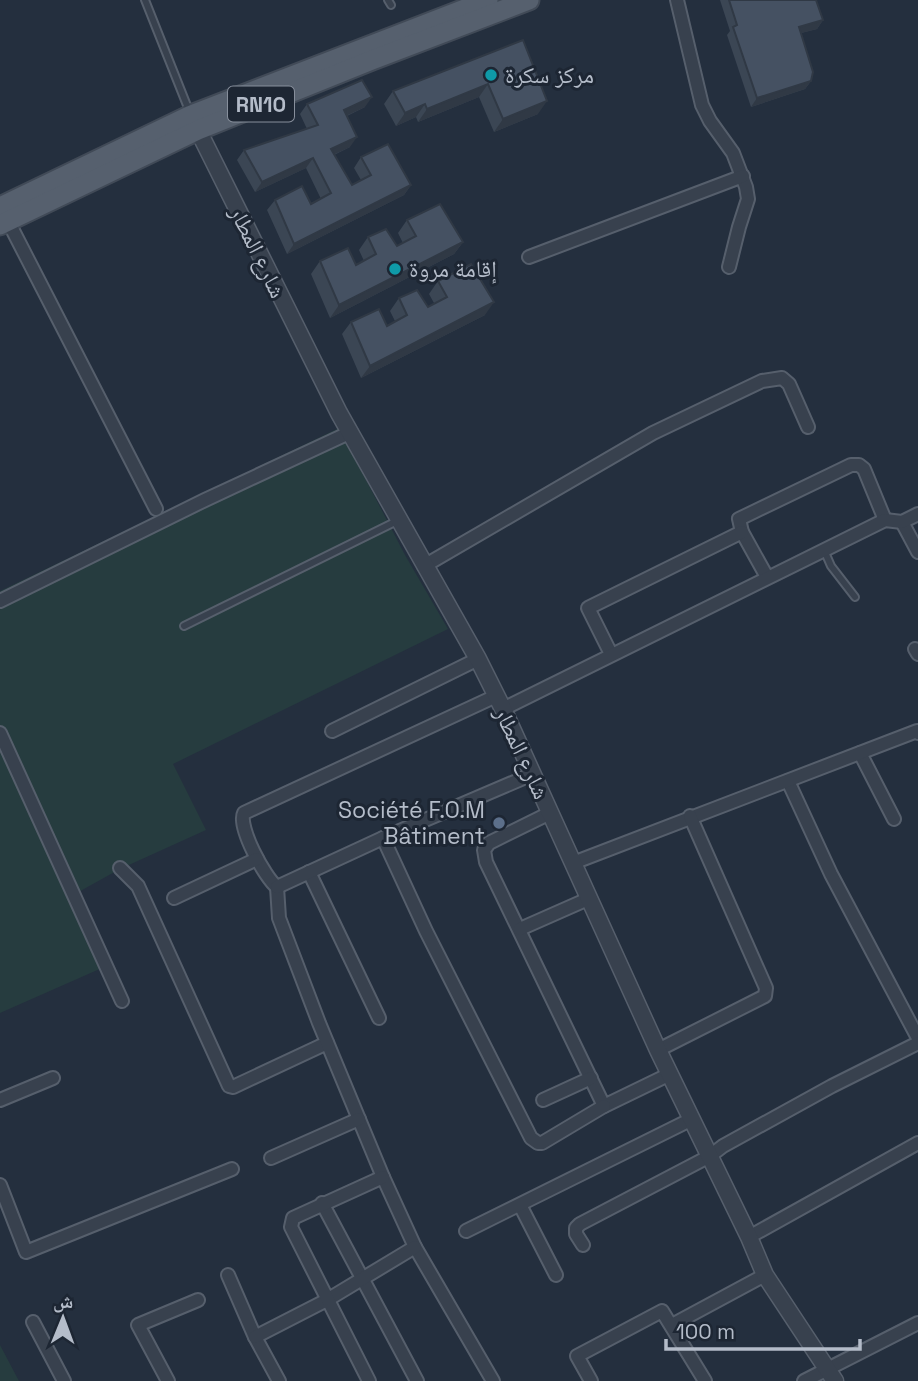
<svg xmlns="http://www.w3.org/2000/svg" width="918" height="1381" font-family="'Space Grotesk','Noto Naskh Arabic',sans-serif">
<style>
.green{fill:#263c3f}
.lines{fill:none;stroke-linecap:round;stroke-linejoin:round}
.service-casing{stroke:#565f6c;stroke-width:10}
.minor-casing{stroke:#565f6c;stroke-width:16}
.tertiary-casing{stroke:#565f6c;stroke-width:19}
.primary-casing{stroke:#414a57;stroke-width:23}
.service{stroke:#38414e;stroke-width:6}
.minor{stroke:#38414e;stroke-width:12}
.tertiary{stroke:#38414e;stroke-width:16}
.primary{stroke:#56606e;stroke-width:19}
.wall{fill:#3b4654}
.shaded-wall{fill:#303945}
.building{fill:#455162;stroke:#303945;stroke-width:2}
.culture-dot{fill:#0f9aa8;stroke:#1d2633;stroke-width:2.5}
.service-dot{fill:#5c6f8a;stroke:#1d2633;stroke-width:2.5}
.labels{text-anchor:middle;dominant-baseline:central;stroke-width:6;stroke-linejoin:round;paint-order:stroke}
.shield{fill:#1d2633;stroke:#878f9c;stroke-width:2}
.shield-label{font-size:21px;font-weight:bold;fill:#b4bcc9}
.poi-label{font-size:23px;fill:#b4bcc9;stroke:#1d2633;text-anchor:start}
.street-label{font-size:23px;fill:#b4bcc9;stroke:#1d2633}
</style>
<rect width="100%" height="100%" fill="#242f3e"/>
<g class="green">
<path d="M339 428 405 555 448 629 173 764 206 830 120 869 73 895 102 968 0 1013V591Z"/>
<path d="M0 1345 19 1381H0Z"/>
</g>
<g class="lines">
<defs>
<g id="service">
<path d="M145 0 190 113"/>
<path d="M388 0 391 5"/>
<path d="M824 550 831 566 855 597"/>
<path d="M184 626 399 520"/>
</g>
<g id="minor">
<path d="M677 0 702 105 710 121 733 153 746 187 748 199 739 227 729 267"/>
<path d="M8 221 156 509"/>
<path d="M529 257 743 176"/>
<path d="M902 522 918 552"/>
<path d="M424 566 653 433 762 381 782 378 789 384 808 427"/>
<path d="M767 577 742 532 739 519 851 465H859L864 469 885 520"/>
<path d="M0 601 205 500 351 432"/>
<path d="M915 649 918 654"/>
<path d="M611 654 588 608 742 532"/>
<path d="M503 709 885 520 902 522 918 514"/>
<path d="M332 731 478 659"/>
<path d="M0 733 122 1001"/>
<path d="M860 753 894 819"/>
<path d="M788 781 831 874 918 1038"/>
<path d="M550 813 489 843 484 850 486 862 604 1106 670 1074"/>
<path d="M383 838 426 931 531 1138 538 1143H542L604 1106"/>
<path d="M573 863 917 731 918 733"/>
<path d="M120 868 138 886 229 1086 233 1087 327 1043"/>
<path d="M309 872 379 1018"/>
<path d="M277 887 279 918 319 1023 383 1177 415 1247 493 1381"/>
<path d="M277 887C265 878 237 826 244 813L496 696"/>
<path d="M277 887 383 838 533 774"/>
<path d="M174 898 257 859"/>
<path d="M520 929 588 899"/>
<path d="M658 1050 765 996 766 988 690 816"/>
<path d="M0 1100 53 1078"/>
<path d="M543 1100 591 1078"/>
<path d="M271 1158 359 1119"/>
<path d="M0 1185 26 1252 232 1169"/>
<path d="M322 1203 417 1381"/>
<path d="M520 1205 556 1275"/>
<path d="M466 1231 692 1119"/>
<path d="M749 1237 918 1143"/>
<path d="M583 1245 576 1234V1228L580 1224 710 1156 723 1146 832 1086 918 1043"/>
<path d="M228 1275 255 1337 279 1381"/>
<path d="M33 1322 64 1381"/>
<path d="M672 1325 765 1275"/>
<path d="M255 1337 327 1300 415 1247"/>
<path d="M168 1381 138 1325 198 1300"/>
<path d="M369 1381 291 1227 293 1218 383 1177"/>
<path d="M591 1381 577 1356 662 1311 705 1381"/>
<path d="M804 1381 918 1323"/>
</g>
<path id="tertiary" d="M198 130 339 413 478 659 503 709 658 1050 749 1237 765 1275 835 1381"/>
<g id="primary">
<path d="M0 207 191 115 488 0"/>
<path d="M0 225 198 130 372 60 529 0"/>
</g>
</defs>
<use href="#service" class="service-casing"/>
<use href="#minor" class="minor-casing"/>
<use href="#tertiary" class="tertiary-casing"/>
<use href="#primary" class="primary-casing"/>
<use href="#service" class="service"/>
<use href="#minor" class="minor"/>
<use href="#tertiary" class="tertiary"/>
<use href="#primary" class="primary"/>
</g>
<g class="wall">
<path d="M720 0H816L823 20 817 29 801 33 811 81 805 89 751 107 727 35 730 31Z"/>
<path d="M523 40 538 114 494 132 479 97 418 122 416 117 396 126 384 104 393 91Z"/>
<path d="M307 104 365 107 347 116 350 147 334 155 352 185 361 180 354 168 361 157 411 185 404 195 287 254 267 210 275 200 311 204 321 199 306 168 255 192 237 160 244 150 307 129 300 114Z"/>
<path d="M407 220 463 242 454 254 330 318 311 274 320 261 356 265 364 261 359 250 368 237 397 246 403 243 398 233Z"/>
<path d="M438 281 485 315 361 378 342 334 351 322 387 326 395 321 390 311 399 298 428 307 434 303 429 294Z"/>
</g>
<g class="shaded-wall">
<path d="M823 20 817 29 793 35 799 27Z"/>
<path d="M811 81 805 89 751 107 757 98Z"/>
<path d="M488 84 479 97 418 122 427 109Z"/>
<path d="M372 97 365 107 337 120 344 110Z"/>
<path d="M547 101 538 114 494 132 503 119Z"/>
<path d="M425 104 416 117 396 126 405 113Z"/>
<path d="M357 137 350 147 324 159 331 149Z"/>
<path d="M313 158 306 168 255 192 262 182Z"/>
<path d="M411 185 404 195 287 254 294 244Z"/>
<path d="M463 242 454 254 330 318 339 305Z"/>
<path d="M494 302 485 315 361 378 370 366Z"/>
</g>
<g class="building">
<path d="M729 0H816L823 20 799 27 813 72 811 81 757 98 733 27 737 25Z"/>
<path d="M523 40 547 101 503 119 488 84 427 109 425 104 405 113 393 91Z"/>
<path d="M362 80 372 97 344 110 357 137 331 149 352 185 371 175 361 157 388 144 411 185 294 244 275 200 302 186 311 204 331 193 313 158 262 182 244 150 318 125 307 104Z"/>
<path d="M440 204 463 242 339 305 320 261 348 248 356 265 376 254 368 237 386 229 397 246 416 236 407 220Z"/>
<path d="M471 264 494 302 370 366 351 322 379 309 387 326 407 315 399 298 417 290 428 307 447 297 438 281Z"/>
</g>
<g class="culture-dot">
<circle cx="491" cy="75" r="7"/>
<circle cx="395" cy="269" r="7"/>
</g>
<circle class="service-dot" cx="499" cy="823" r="7"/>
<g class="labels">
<rect class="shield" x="228" y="86.5" width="66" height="35" rx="5"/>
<g class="shield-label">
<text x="261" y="104">RN10</text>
</g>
<g class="poi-label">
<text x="505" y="75">مركز سكرة</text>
<text x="409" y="269">إقامة مروة</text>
<text x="485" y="810" text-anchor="end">Société F.O.M<tspan x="485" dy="26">Bâtiment</tspan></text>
</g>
<g class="street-label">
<text transform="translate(258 252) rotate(64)">شارع المطار</text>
<text transform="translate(522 753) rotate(65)">شارع المطار</text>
</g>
</g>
<g transform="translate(63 1318) rotate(1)" stroke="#1d2633" stroke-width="5" paint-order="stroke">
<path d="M0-5L12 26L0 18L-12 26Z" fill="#b4bcc9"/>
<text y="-10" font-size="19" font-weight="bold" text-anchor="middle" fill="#b4bcc9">ش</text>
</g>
<path d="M666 1339v10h194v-10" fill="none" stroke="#b4bcc9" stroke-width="3.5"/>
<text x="676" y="1339" font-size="21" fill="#b4bcc9" stroke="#1d2633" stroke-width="5" paint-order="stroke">100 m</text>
</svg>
